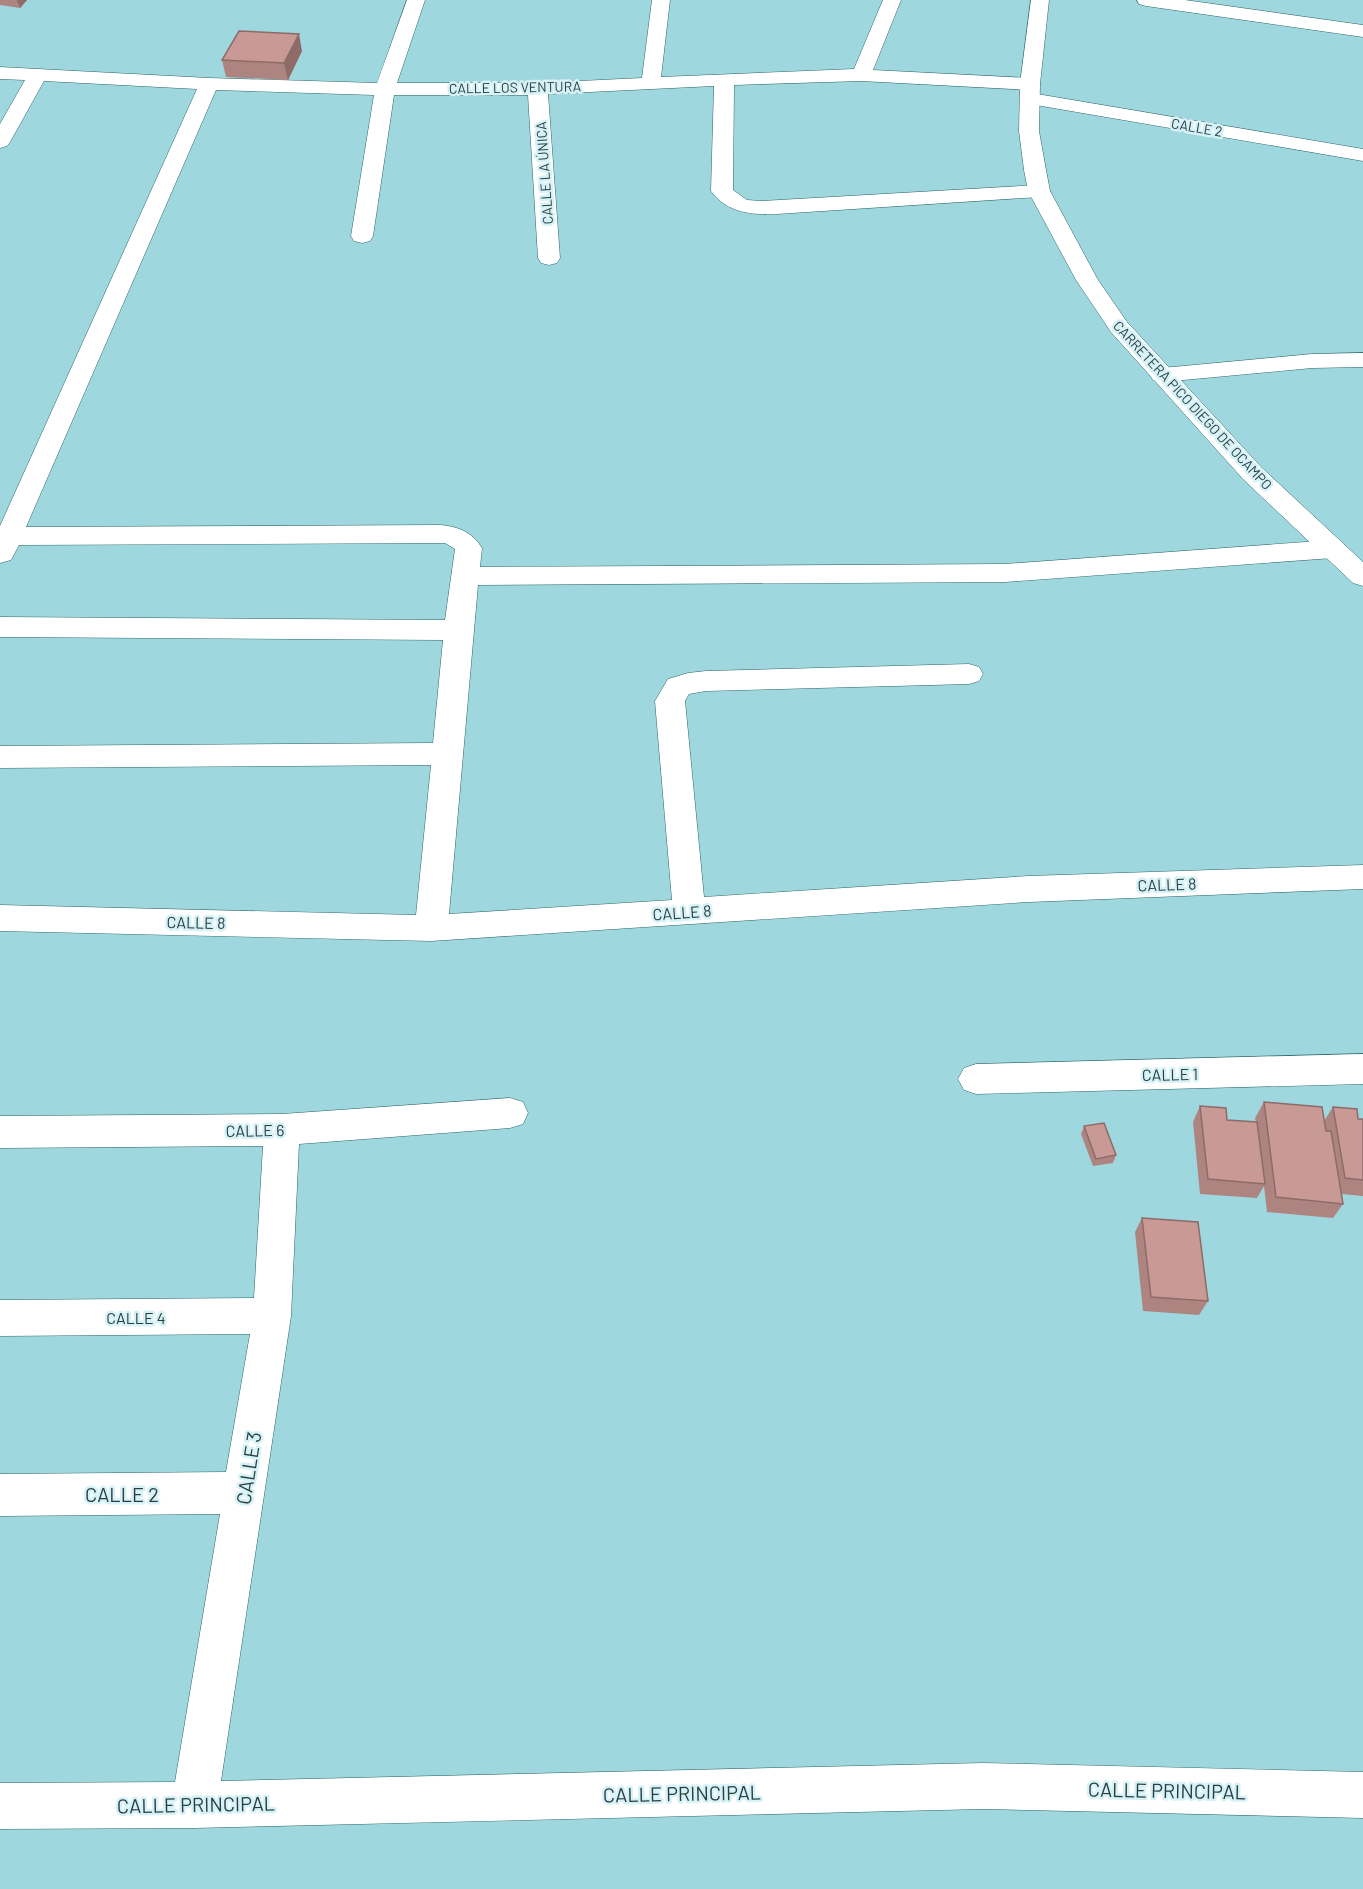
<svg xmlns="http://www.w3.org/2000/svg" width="1363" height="1889" font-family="Barlow,sans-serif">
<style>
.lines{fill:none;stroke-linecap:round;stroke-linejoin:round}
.street-casing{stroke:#2e656b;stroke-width:1}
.secondary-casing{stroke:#2e656b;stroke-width:1}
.street{fill:#fff;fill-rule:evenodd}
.secondary{fill:#fff;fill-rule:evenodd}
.wall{fill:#ad8480}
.shaded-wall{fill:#8d6b68}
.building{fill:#c99995;stroke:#8d6b68;stroke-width:1.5}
.labels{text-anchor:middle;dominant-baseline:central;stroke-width:5;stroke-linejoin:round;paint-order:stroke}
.far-street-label{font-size:14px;fill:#283f42;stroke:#d7f2f6}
.street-label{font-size:16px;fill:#283f42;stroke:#d7f2f6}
.near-street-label{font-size:20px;fill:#283f42;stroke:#d7f2f6}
</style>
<rect width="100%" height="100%" fill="#9fd7de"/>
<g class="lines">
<defs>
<g id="street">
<path d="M407 0H425L397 83H538L642 78 652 0H670L661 77 854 69 883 0H901L873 70 1030 78 1037 80 1040 84 1037 88 1030 90 861 81 734 85 733 190 747 200 762 201 1039 185 1047 186 1050 191 1047 196 1039 197 777 214C752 215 727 213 711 191L714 86 548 94 560 258 557 263 549 265 541 263 538 258 528 95H394L373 236 370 241 362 243 354 241 351 236 374 95 216 90 26 527 441 525C459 527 472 532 482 548L480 567 1005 564 1333 540 1343 543 1346 549 1343 555 1333 558 1005 582 478 585 449 914 672 900 655 701 668 679 688 673 706 671 969 664 979 667 983 674 979 681 969 684 706 691 689 694 685 701 704 897 1029 876 1363 865V889L1029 902 431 941 0 931V905L416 915 431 765 0 768V746L433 743 443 640 0 637V617L445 620 455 549 445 543 19 545 11 560 0 563V526L197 89 44 81 10 142 7 146 0 148V124L25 80 0 79V67L209 78 377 83Z"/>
<path d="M1137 0H1185L1363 25V37L1146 6 1139 4Z"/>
<path d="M1031 93 1363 149V161L1024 103 1021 99 1024 95Z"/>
<path d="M1363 353V367L1312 368 1162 382 1153 380 1150 375 1153 370 1162 368 1312 354Z"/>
<path d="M1363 1054V1084L976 1094 964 1090 958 1079 964 1068 976 1064Z"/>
<path d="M510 1098 523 1102 528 1113 523 1124 510 1128 299 1144 291 1316 221 1781 983 1763 1363 1772V1818L983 1809 194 1828 0 1829V1783L175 1782 220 1514 0 1516V1474L226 1472 250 1334 0 1336V1300L254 1298 263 1146 0 1148V1116L282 1114Z"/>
</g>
<path id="secondary" d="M1031 0H1049L1040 84 1039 131 1046 170 1050 191 1098 280 1127 322 1261 467 1363 562V586L1353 583 1243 479 1111 332 1076 280 1028 191 1024 170 1019 131 1020 84Z"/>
</defs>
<use href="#street" class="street-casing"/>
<use href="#secondary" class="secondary-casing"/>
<use href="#street" class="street"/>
<use href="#secondary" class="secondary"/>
</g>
<g class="wall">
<path d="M0 0H27L20 8 0 5Z"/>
<path d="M302 51 288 80 226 77 222 60Z"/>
<path d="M1264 1102 1324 1121 1333 1107 1358 1119H1363V1196L1342 1194 1343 1204 1333 1218 1267 1212 1264 1186 1257 1198 1200 1194 1193 1122 1200 1106 1227 1120 1256 1122 1255 1118Z"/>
<path d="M1084 1126 1116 1155 1113 1163 1093 1166 1081 1134Z"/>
<path d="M1142 1218 1208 1301 1199 1315 1143 1311 1135 1232Z"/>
</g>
<g class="shaded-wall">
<path d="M17 0H27L20 8Z"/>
<path d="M299 34 302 51 288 80 284 63Z"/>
</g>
<g class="building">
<path d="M239 31 299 34 284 63 222 60Z"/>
<path d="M1264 1102 1322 1107 1326 1131H1331L1343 1204 1276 1197Z"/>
<path d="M1200 1106 1226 1108 1227 1120 1257 1122 1265 1184 1208 1179Z"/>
<path d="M1333 1107 1357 1109 1358 1119H1363V1180L1345 1178Z"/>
<path d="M1104 1123 1116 1155 1096 1159 1084 1126Z"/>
<path d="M1142 1218 1198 1222 1208 1301 1151 1297Z"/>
</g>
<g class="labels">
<g class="far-street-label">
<text transform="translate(515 87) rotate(-1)">CALLE LOS VENTURA</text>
<text transform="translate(1197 127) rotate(10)">CALLE 2</text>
<text transform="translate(544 173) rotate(-94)">CALLE LA ÚNICA</text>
<text transform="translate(1193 405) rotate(47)">CARRETERA PICO DIEGO DE OCAMPO</text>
</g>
<g class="street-label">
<text transform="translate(1167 884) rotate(-2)">CALLE 8</text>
<text transform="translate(682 912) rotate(-4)">CALLE 8</text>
<text transform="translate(196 922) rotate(1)">CALLE 8</text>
<text transform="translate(1170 1074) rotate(-1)">CALLE 1</text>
<text transform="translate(255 1130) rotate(-1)">CALLE 6</text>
<text x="136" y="1317">CALLE 4</text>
</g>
<g class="near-street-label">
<text transform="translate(248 1468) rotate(-81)">CALLE 3</text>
<text x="122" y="1494">CALLE 2</text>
<text transform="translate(1167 1790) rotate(1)">CALLE PRINCIPAL</text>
<text transform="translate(682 1793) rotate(-1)">CALLE PRINCIPAL</text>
<text transform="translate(196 1804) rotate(-1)">CALLE PRINCIPAL</text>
</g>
</g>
</svg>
